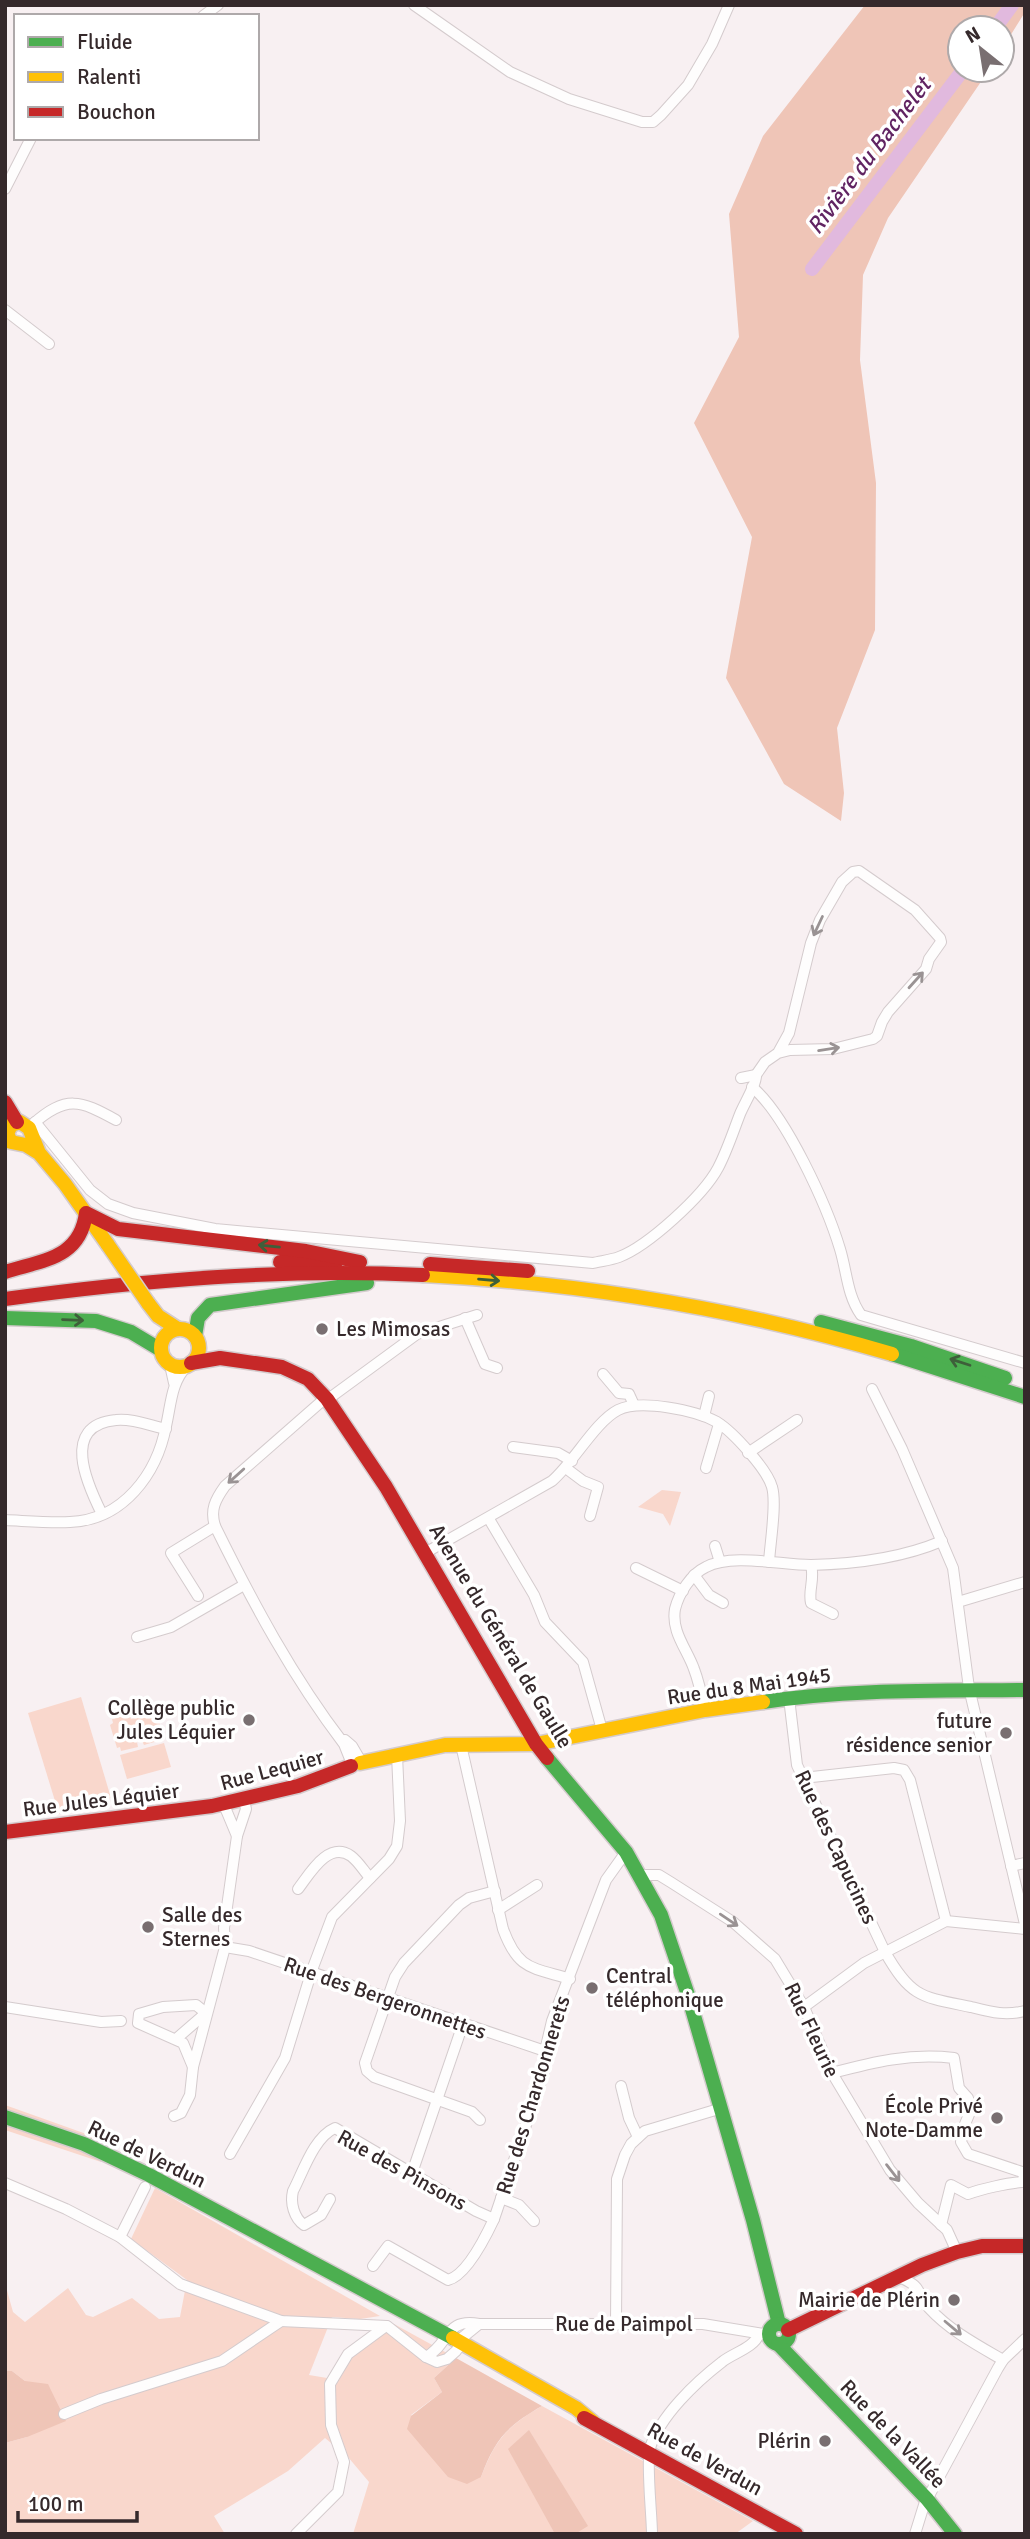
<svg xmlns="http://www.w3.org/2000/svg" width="1030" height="2539" font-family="Signika,sans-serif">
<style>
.green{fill:#f9d7cc}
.forest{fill:#efc5b7}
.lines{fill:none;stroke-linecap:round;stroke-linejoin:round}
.river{stroke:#e1b9de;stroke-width:14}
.street-casing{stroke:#d4cbcd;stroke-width:12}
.fast-casing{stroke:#d4cbcd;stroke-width:17}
.slow-casing{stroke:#d4cbcd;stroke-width:17}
.jam-casing{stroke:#d4cbcd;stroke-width:17}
.street{stroke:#fefdfd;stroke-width:10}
.fast{stroke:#4caf50;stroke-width:14}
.slow{stroke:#ffc107;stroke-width:14}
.jam{stroke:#c62828;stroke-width:14}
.slow-bridge-casing{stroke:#d4cbcd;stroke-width:17;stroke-linecap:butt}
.slow-bridge{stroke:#ffc107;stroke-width:14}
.oneway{stroke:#9a9394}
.oneway2{stroke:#3e5f3a}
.poi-dot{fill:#796f71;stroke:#fff;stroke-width:2.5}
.labels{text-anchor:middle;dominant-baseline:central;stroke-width:7;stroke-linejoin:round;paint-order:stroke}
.poi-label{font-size:21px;fill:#35292b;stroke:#fff;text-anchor:end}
.street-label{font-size:21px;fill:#35292b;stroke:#fff}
.water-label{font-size:23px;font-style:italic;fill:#612462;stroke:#fff}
</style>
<rect width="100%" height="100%" fill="#f8f0f2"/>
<g class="green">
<path d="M662 1490 681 1492 670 1526 663 1514 638 1507Z"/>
<path d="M81 1697 111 1798 59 1814 28 1713Z"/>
<path d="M152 1708 153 1712 156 1711 163 1735 160 1736 161 1740 144 1745 142 1741 137 1742 138 1747 121 1751 120 1747 117 1748 110 1725 113 1723 112 1719 129 1714 131 1719 136 1717 135 1713Z"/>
<path d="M164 1743 171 1767 127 1779 120 1755Z"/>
<path d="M5 2105 106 2141 101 2162 5 2130Z"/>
<path d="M155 2188 380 2316 360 2319 332 2317 309 2375 339 2380 354 2354 394 2324 456 2358 434 2378 442 2392 411 2415 481 2477C495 2440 507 2426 542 2406L753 2521 735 2534H353L369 2482 348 2457 325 2438 288 2471 214 2516 225 2534H5V2443L27 2437 25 2381 12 2371H5V2283L13 2312 25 2322 68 2288 86 2315 93 2317 132 2298 159 2319 180 2317 187 2280 131 2239Z"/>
</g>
<g class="forest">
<path d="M865 5H1025V12L1002 49V28H960V70H989L888 218 863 275 860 360 876 483 875 630 837 728 844 793 841 821 784 784 726 678 752 537 694 423 739 337 729 214 763 136Z"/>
<path d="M456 2358 542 2406C507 2426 495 2439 481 2477L467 2484 448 2477 407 2429 411 2416 442 2392 434 2378Z"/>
<path d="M5 2371H12L25 2381 48 2384 66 2421 27 2437 5 2443Z"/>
<path d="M529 2430 588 2526 575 2534H555L508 2449Z"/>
</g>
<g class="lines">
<g class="river">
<path d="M995 28 1012 5"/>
<path d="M812 269 963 70"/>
</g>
<defs>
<g id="street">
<path d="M414 5 510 72 569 99 642 122H653L661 115 688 85 712 44 729 5"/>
<path d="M203 16 218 5"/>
<path d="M5 189 31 138"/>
<path d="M5 310 49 344"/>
<path d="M741 1078 756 1075"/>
<path d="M752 1087C786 1115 827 1206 840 1249 847 1272 847 1295 861 1315L1025 1363"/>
<path d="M35 1122 90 1190 108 1204 133 1213 215 1229 593 1263C601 1261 611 1260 619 1257 648 1246 703 1196 718 1168 727 1151 733 1132 740 1114 744 1104 757 1083 756 1075L765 1062 778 1053 790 1050 833 1049 873 1039 877 1036 882 1022 888 1012 926 969 929 959 941 942 940 938 915 910 859 871 853 872 842 882 820 920 811 943 789 1033 778 1053"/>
<path d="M33 1124C66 1095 80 1100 116 1120"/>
<path d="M465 1318 485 1364 497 1368"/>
<path d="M170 1365 174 1383"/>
<path d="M603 1374 619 1393 629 1394 634 1405"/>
<path d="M872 1389 902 1449 953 1568 969 1688 1025 1924"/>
<path d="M704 1416 709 1396"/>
<path d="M513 1447 558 1453 572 1461"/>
<path d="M748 1453 797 1420"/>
<path d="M706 1468 719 1424"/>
<path d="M567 1469 583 1481 598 1487 590 1516"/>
<path d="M102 1514C87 1484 60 1425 116 1420 132 1418 151 1426 166 1429"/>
<path d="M489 1519 534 1595 545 1622 583 1662 602 1730"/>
<path d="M5 1520C27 1521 49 1523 70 1522 123 1520 157 1474 166 1426 171 1405 171 1382 187 1366"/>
<path d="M715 1546 720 1562"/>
<path d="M425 1553 552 1481C574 1462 595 1422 618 1410 640 1399 695 1410 717 1422 733 1432 767 1469 772 1487 777 1503 770 1544 769 1562"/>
<path d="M811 1565C815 1580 808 1590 811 1603L833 1614"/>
<path d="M636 1568 683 1591"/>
<path d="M694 1575 709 1595 723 1603"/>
<path d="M198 1596 171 1553 215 1526"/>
<path d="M958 1602 1025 1582"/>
<path d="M137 1637 171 1627 244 1585"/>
<path d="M789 1698 797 1765 885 1952C911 1998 922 1997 971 2007 991 2012 1005 2016 1025 2011"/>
<path d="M705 1710C702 1696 699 1682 694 1669 687 1649 671 1632 675 1609 679 1593 691 1574 706 1567 732 1553 781 1565 811 1565 854 1564 902 1558 942 1541"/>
<path d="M345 1740 352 1746 359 1758"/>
<path d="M461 1745 503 1929C518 1970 531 1967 570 1979"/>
<path d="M350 1759 344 1744C292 1676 253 1603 215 1526 210 1510 215 1500 225 1486L322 1401 331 1397 417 1334 477 1315"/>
<path d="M803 1778 894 1768 904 1770 910 1780 946 1921"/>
<path d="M224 1805 237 1836 246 1809 244 1800"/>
<path d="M1011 1866 1025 1863"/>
<path d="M639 1875H659L672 1883 733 1922 775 1959 804 2007 832 2073 890 2170 918 2203 947 2230 957 2252"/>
<path d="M298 1889C309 1875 328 1840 351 1856 358 1861 364 1871 370 1878"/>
<path d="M498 1910 537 1885"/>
<path d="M225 1947 249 1951 545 2051"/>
<path d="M5 2007 101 2022 121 2021"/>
<path d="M804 2007 864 1963 946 1921 1025 1929"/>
<path d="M176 2039 206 2013 196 2005 163 2007 139 2014 138 2023 183 2043 193 2067"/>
<path d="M832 2073C874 2062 909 2053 954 2058L959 2088 968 2098 970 2112 963 2129 961 2142 968 2154 1025 2173"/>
<path d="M621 2086 629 2118 638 2137"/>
<path d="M174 2116 181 2113 190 2095 193 2067 225 1947 224 1928 237 1836"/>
<path d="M480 2120 472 2112 374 2077 367 2071 365 2063 395 1977 404 1963 459 1905 469 1898 495 1891"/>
<path d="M230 2154 285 2058 312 1970 332 1917 389 1859 397 1846 400 1821 397 1755"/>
<path d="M412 2173 463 2024"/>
<path d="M5 2183 66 2209 120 2237 180 2284 281 2321 387 2326 426 2357 437 2362 447 2359 456 2351 462 2343 463 2337 479 2324"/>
<path d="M501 2198 519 2205 534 2221"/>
<path d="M330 2199 321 2215 304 2225C294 2218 290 2203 293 2191 303 2172 314 2137 335 2128L476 2211 494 2219"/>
<path d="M941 2225 951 2185 968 2194C981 2189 1008 2183 1022 2182L1025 2174"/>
<path d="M120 2237 145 2187"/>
<path d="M373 2266 388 2246 448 2280C467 2275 486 2236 494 2219L545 2069V2051L552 2021 606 1880 626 1852"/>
<path d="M899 2277C925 2288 914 2291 929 2308 949 2330 977 2345 1003 2360"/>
<path d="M616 2325 617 2179 625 2155 631 2144 645 2131 722 2108"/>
<path d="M426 2357C451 2343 444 2318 479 2324H703L769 2335"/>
<path d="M64 2414 101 2399 222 2361 281 2321"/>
<path d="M296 2534 338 2492 344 2462 331 2425 330 2384 348 2354 386 2326"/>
<path d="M652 2534C652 2516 646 2462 650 2448 660 2416 696 2382 722 2362 733 2353 754 2348 759 2334"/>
<path d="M915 2534 924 2505 998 2368 1003 2360 1025 2339"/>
</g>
<g id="fast">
<path d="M5 1318 96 1321 131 1332 161 1350"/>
<path d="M821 1322 911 1346 1005 1378"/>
<path d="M195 1336 198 1318 210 1305 367 1283"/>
<path d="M892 1354 1025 1397"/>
<path d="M763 1702C849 1689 938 1691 1025 1690"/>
<path d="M547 1758 626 1852 661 1915 688 1995 753 2220 779 2324"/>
<path d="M5 2117 84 2144 149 2175 453 2338"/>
<circle cx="779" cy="2334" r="10"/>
<path d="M778 2344 927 2499 955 2534"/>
</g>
<g id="slow">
<path d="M39 1153 26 1145 11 1142 7 1134 11 1125 20 1122 29 1128 39 1153 65 1184 108 1245"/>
<path d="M423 1275C583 1283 739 1309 892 1354"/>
<path d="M148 1303 158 1316 178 1329"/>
<circle cx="180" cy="1348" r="19"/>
<path d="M360 1763 445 1745 536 1744 705 1710 763 1702"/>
<path d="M453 2338 576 2408 593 2422"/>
</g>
<g id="jam">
<path d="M5 1102 17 1122"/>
<path d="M280 1262H336"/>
<path d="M430 1264 528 1271"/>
<path d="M5 1272C42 1260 80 1259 86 1213L118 1229 306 1251 360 1262"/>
<path d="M5 1299C144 1280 283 1268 423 1275"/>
<path d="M191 1363 220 1358 282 1367 308 1379 327 1399 386 1487 536 1744 547 1758"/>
<path d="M5 1832 212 1806 298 1786 351 1766"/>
<path d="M788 2330 922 2265 957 2252 982 2246H1025"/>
<path d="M584 2418 796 2534"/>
</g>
</defs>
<use href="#street" class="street-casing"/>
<use href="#fast" class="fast-casing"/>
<use href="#slow" class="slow-casing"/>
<use href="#jam" class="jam-casing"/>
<use href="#street" class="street"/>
<use href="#fast" class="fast"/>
<use href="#slow" class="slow"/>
<use href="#jam" class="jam"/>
<defs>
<path id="slow-bridge" d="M108 1245 148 1303"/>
</defs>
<use href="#slow-bridge" class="slow-bridge-casing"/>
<use href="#slow-bridge" class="slow-bridge"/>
</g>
<defs><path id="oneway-shaft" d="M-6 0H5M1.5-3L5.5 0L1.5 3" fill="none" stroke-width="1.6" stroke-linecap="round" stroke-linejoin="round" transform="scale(1.75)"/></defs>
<g class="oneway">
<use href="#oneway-shaft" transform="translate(818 926) rotate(115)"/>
<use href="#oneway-shaft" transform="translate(916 980) rotate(-48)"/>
<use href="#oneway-shaft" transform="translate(829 1049) rotate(-9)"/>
<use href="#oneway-shaft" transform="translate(236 1476) rotate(138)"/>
<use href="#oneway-shaft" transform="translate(729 1920) rotate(34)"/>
<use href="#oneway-shaft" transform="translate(893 2173) rotate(52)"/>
<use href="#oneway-shaft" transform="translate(953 2328) rotate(40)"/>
</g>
<g class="oneway2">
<use href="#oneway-shaft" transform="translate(269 1246) rotate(-174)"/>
<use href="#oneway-shaft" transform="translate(489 1280) rotate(5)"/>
<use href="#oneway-shaft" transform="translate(73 1320) rotate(2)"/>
<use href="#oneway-shaft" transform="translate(960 1362) rotate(-162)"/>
</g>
<g class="poi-dot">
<circle cx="322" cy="1329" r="7"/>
<circle cx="249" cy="1720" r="7"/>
<circle cx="1006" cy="1733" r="7"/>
<circle cx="148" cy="1927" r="7"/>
<circle cx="592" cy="1988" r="7"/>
<circle cx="997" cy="2118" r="7"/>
<circle cx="954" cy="2300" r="7"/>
<circle cx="825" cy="2441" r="7"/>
</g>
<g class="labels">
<g class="poi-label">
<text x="336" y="1329" text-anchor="start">Les Mimosas</text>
<text x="235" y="1708">Collège public<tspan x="235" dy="24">Jules Léquier</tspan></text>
<text x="992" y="1721">future<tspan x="992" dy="24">résidence senior</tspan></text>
<text x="162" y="1915" text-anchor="start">Salle des<tspan x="162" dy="24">Sternes</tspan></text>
<text x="606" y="1976" text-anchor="start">Central<tspan x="606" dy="24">téléphonique</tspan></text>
<text x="983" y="2106">École Privé<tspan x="983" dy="24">Note-Damme</tspan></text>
<text x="940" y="2300">Mairie de Plérin</text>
<text x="811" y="2441">Plérin</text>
</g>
<g class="street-label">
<text transform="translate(501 1636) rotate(59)">Avenue du Général de Gaulle</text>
<text transform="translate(749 1686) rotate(-8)">Rue du 8 Mai 1945</text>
<text transform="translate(272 1770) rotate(-15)">Rue Lequier</text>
<text transform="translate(101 1800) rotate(-7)">Rue Jules Léquier</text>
<text transform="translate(836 1847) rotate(65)">Rue des Capucines</text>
<text transform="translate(385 1998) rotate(19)">Rue des Bergeronnettes</text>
<text transform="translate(812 2030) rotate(65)">Rue Fleurie</text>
<text transform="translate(533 2095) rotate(-73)">Rue des Chardonnerets</text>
<text transform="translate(147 2154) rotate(26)">Rue de Verdun</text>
<text transform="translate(402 2170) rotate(29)">Rue des Pinsons</text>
<text x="624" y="2324">Rue de Paimpol</text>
<text transform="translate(893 2434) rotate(46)">Rue de la Vallée</text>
<text transform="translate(705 2459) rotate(29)">Rue de Verdun</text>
</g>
<g class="water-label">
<text transform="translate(869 156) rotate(-53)">Rivière du Bachelet</text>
</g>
</g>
<rect width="1030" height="2539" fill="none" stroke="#35292b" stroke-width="14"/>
<rect x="14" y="14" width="245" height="126" fill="#ffffff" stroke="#aea9aa" stroke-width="2"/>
<rect x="28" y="37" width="35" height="10" fill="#4caf50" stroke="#aea9aa" stroke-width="2"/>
<text x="77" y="49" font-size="21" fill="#35292b">Fluide</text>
<rect x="28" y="72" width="35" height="10" fill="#ffc107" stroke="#aea9aa" stroke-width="2"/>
<text x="77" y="84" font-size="21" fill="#35292b">Ralenti</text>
<rect x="28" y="107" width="35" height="10" fill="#c62828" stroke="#aea9aa" stroke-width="2"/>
<text x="77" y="119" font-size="21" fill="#35292b">Bouchon</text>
<g transform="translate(981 49) rotate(330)"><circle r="33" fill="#ffffff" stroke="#aea9aa" stroke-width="2"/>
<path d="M0-5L12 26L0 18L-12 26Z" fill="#796f71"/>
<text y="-10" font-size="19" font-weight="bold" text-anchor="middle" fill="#35292b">N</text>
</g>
<path d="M18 2511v10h119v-10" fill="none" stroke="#35292b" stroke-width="3.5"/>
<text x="28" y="2511" font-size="21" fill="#35292b" stroke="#ffffff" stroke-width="5" paint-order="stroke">100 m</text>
</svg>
